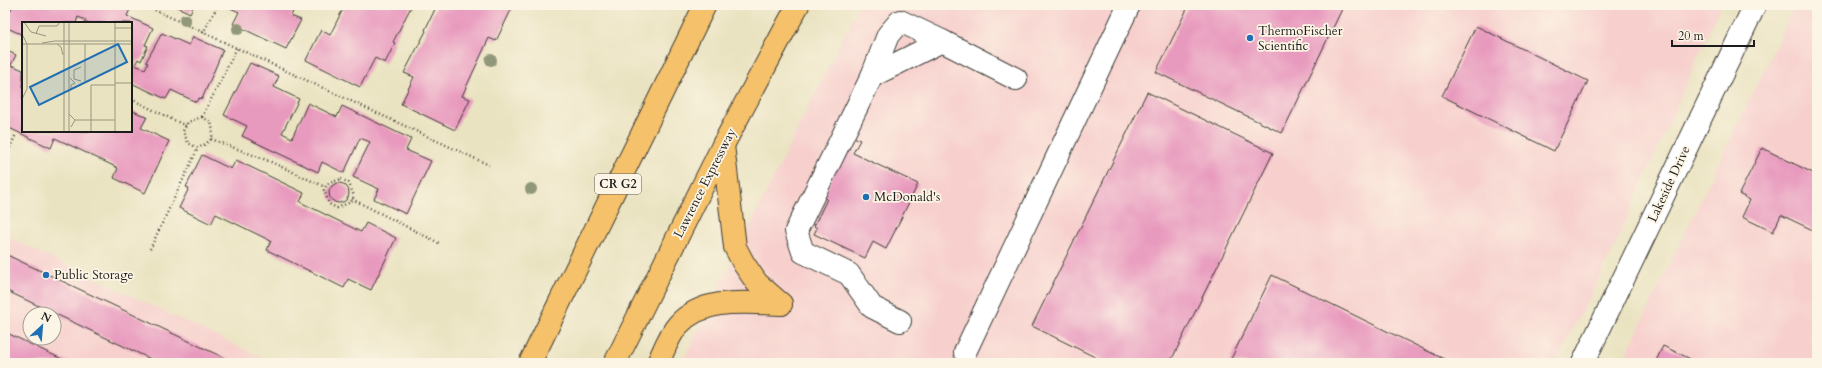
<svg xmlns="http://www.w3.org/2000/svg" width="1822" height="368" font-family="Cardo,serif">
<style>
.built{fill:#f7d0cd;fill-rule:evenodd}
.building{fill:#e89abe}
.lines{fill:none;stroke-linecap:round;stroke-linejoin:round}
.minor-casing{stroke:#3b3a35;stroke-width:24}
.highway-casing{stroke:#3b3a35;stroke-width:24}
.path{stroke:#3b3a35;stroke-width:2.5;stroke-dasharray:1 3;stroke-linecap:butt}
.minor{stroke:#fff;stroke-width:22}
.highway{stroke:#f5c16b;stroke-width:22}
.tree{fill:#91987a}
.poi-dot{fill:#1f6fb2;stroke:#fcf5e5;stroke-width:1.5}
.labels{text-anchor:middle;dominant-baseline:central;stroke-width:3.5;stroke-linejoin:round;paint-order:stroke}
.shield{fill:#fcf5e5;stroke:#5f5d58;stroke-width:1}
.shield-label{font-size:12px;font-weight:bold;fill:#1c1c1c}
.poi-label{font-size:13px;fill:#1c1c1c;stroke:#fcf5e5;text-anchor:start}
.street-label{font-size:13px;fill:#1c1c1c;stroke:#fcf5e5}
.inset-road{fill:none;stroke:#98937f;stroke-width:1}
.view{fill:#1f6fb2;fill-opacity:0.15;stroke:#1f6fb2;stroke-width:2}
.inset-edge{fill:none;stroke:#1c1c1c;stroke-width:2}
</style>
<rect width="100%" height="100%" fill="#fcf5e5"/>
<filter id="ink" filterUnits="userSpaceOnUse"><feTurbulence type="fractalNoise" baseFrequency=".025" numOctaves="2"/><feDisplacementMap in="SourceGraphic" scale="8" xChannelSelector="R" yChannelSelector="G"/><feConvolveMatrix kernelMatrix="1 2 1 2 8 2 1 2 1" color-interpolation-filters="sRGB"/></filter>
<filter id="wash" filterUnits="userSpaceOnUse"><feTurbulence type="fractalNoise" baseFrequency=".012" numOctaves="4" result="noise"/><feDisplacementMap in="SourceGraphic" scale="16" xChannelSelector="R" yChannelSelector="G"/><feGaussianBlur stdDeviation="0.9" result="paint"/><feColorMatrix in="noise" values="0 0 0 0 0 0 0 0 0 0 0 0 0 0 0 0 0 1.4 0 .05"/><feComposite in="paint" operator="in"/></filter>
<g filter="url(#wash)">
<rect width="100%" height="100%" fill="#eae3c1"/>
<g class="built">
<path d="M859 5H1721L1613 250 1556 363H682Z"/>
<path d="M1794 8 1817 19V363H1622Z"/>
<path d="M5 236 273 363H5ZM30 314H54V338H30Z"/>
</g>
<g id="blocks">
<g class="building">
<path d="M13 5H126L131 7 127 16 153 28 145 45 148 46 141 61 138 59 135 65 145 69 148 63 146 62 162 33 189 45 193 37 223 50 202 99 199 98 196 102 171 90 166 99 131 83V23H84L86 20 78 17 76 23H23V35L5 27V22Z"/>
<path d="M173 5H194L190 13Z"/>
<path d="M229 5H296L291 16 301 20 286 49 233 24 239 12 228 7Z"/>
<path d="M345 5H412L393 42 395 43 385 63 375 58 360 87 306 60 321 30 330 35Z"/>
<path d="M437 5 445 9 447 5H505L512 8 496 41 489 38 462 96 470 99 455 130 401 104 414 77 404 73 426 31 425 30Z"/>
<path d="M1189 5H1344L1282 133 1156 72Z"/>
<path d="M1476 26 1588 81 1554 151 1442 96Z"/>
<path d="M5 50 16 55 11 65 23 70V131H131V110L147 117 141 128 169 141 145 193 114 178 118 168 55 138 51 148 5 126Z"/>
<path d="M250 63 279 76 274 87 299 99 282 133 292 138 308 103 337 117 342 106 411 139 406 150 431 161 406 214 374 199 379 189 353 177 370 142 360 138 344 173 322 162 318 172 242 136 247 126 224 115Z"/>
<path d="M1147 92 1273 153 1170 363H1107L1032 326Z"/>
<path d="M849 135 860 140 853 153 918 184 886 249 873 242 865 258 814 234 817 228 814 226 827 199 824 198Z"/>
<path d="M1762 148 1817 175V232L1781 215 1773 232 1742 217 1750 200 1739 194Z"/>
<path d="M202 155 231 169 236 160 304 193 300 202 361 232 366 223 396 238 371 290 348 279 344 288 267 250 271 241 216 214 211 224 179 208 189 188 186 187Z"/>
<circle cx="339" cy="193" r="10"/>
<path d="M5 254 235 363H159L5 290Z"/>
<path d="M1272 275 1452 363H1229Z"/>
<path d="M5 332 70 363H5Z"/>
<path d="M1663 346 1699 363H1655Z"/>
</g>
</g>
</g>
<g filter="url(#ink)">
<use href="#blocks" fill-opacity="0" stroke="#3b3a35" stroke-width="1"/>
<g class="lines">
<defs>
<g id="minor">
<path d="M872 76 888 35 900 21 942 41"/>
<path d="M900 321 872 307 849 274 803 252 796 231 872 76 942 41 1016 79"/>
<path d="M965 352 1129 5"/>
<path d="M1583 363 1755 5"/>
</g>
<g id="highway">
<path d="M723 145 735 247 744 264 757 283 781 304"/>
<path d="M530 363 705 5"/>
<path d="M615 363 723 145 798 5"/>
<path d="M658 363C664 350 669 335 678 325 704 296 747 303 781 304"/>
</g>
</defs>
<use href="#minor" class="minor-casing"/>
<use href="#highway" class="highway-casing"/>
<g class="path">
<path d="M144 5 489 165"/>
<path d="M203 33 218 5"/>
<path d="M131 99 186 126"/>
<path d="M202 117 211 122C215 138 212 141 198 148L188 143 183 131 188 122Z"/>
<path d="M202 117 237 48"/>
<path d="M211 139 269 161 325 187"/>
<path d="M5 159 16 134"/>
<path d="M341 179 349 183 354 196 351 202 337 208 329 204 324 190 327 184Z"/>
<path d="M352 199 441 244"/>
<path d="M150 249 198 148"/>
</g>
<use href="#minor" class="minor"/>
<use href="#highway" class="highway"/>
</g>
<g class="tree">
<circle cx="185" cy="20" r="6"/>
<circle cx="238" cy="29" r="6"/>
<circle cx="491" cy="60" r="6"/>
<circle cx="531" cy="189" r="6"/>
</g>
</g>
<g class="poi-dot">
<circle cx="1250" cy="38" r="4"/>
<circle cx="866" cy="197" r="4"/>
<circle cx="46" cy="275" r="4"/>
</g>
<g class="labels">
<rect class="shield" x="595" y="174" width="46" height="20" rx="3"/>
<g class="shield-label">
<text x="618" y="184">CR G2</text>
</g>
<g class="poi-label">
<text x="1258" y="31">ThermoFischer<tspan x="1258" dy="15">Scientific</tspan></text>
<text x="874" y="197">McDonald's</text>
<text x="54" y="275">Public Storage</text>
</g>
<g class="street-label">
<text transform="translate(705 183) rotate(-63)">Lawrence Expressway</text>
<text transform="translate(1669 184) rotate(-65)">Lakeside Drive</text>
</g>
</g>
<g transform="translate(22 22)">
<rect width="110" height="110" fill="#eae3c1"/>
<path class="inset-road" d="M2 0 9 10 24 14M42 0V110M93 0V110M93 6H110M0 12 5 22H110M14 12 17 4H35L38 0M20 21 33 19H110M0 22H5V67L0 77M35 22 39 25 41 33M63 22V59M59 45 52 48V57L59 59M48 56 53 61 49 63V68M93 61H110M47 92 53 98 49 105M53 98H93M47 110V0M69 110V63H93"/>
<path class="view" d="M96 22 105 40 17 83 8 65Z"/>
<rect width="110" height="110" class="inset-edge"/>
</g>
<rect width="1822" height="368" fill="none" stroke="#fcf5e5" stroke-width="20"/>
<g transform="translate(42 326) rotate(26)"><circle r="19" fill="#fcf5e5" stroke="#a29e95"/>
<path d="M0-3L7 15L0 10L-7 15Z" fill="#1f6fb2"/>
<text y="-6" font-size="11" font-weight="bold" text-anchor="middle" fill="#1c1c1c">N</text>
</g>
<path d="M1672 40v6h82v-6" fill="none" stroke="#1c1c1c" stroke-width="2"/>
<text x="1678" y="40" font-size="12" fill="#1c1c1c" stroke="#fcf5e5" stroke-width="3" paint-order="stroke">20 m</text>
</svg>
